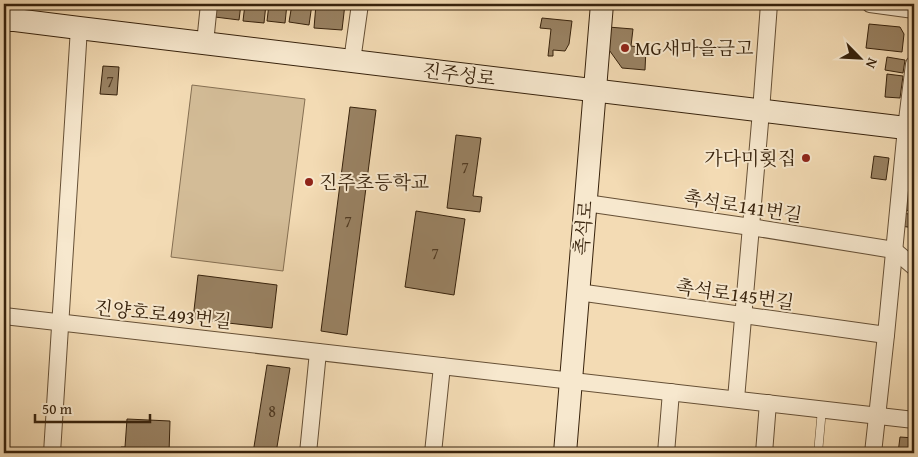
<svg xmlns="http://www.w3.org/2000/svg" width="918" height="457" font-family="'Gentium Book Plus','Noto Serif KR',serif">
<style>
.green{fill:#d3bc97;stroke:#856f52}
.building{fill:#998263;stroke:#37220c}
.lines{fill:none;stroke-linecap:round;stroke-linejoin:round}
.lane-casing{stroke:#665036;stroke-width:9}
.street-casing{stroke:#665036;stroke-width:18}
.secondary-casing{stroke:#37220c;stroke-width:24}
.lane{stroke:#f7e8ce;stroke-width:8}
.street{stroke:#f7e8ce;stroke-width:16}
.secondary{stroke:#f7e8ce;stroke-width:22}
.poi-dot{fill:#8f2418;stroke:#f7e8ce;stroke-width:2}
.labels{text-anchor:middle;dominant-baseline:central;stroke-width:4;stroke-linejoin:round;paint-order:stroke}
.number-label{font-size:16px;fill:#503a22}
.poi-label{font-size:19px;fill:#37220c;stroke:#f7e8ce;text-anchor:start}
.street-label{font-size:19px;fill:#37220c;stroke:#f7e8ce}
</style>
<rect width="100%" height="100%" fill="#f3dbb4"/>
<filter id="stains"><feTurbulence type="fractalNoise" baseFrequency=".004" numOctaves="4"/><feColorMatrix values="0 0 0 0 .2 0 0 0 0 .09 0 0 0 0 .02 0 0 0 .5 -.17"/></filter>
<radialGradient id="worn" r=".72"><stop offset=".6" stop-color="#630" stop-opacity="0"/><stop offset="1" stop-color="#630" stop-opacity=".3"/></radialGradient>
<path class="green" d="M192 85 305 99 283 271 171 257Z"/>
<g class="building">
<path d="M216 4H241L239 20 215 17Z"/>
<path d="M245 4H266L264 23 243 21Z"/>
<path d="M269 4H287L285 23 267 21Z"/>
<path d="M292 4H312L309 25 289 22Z"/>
<path d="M316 4H345L342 30 314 28Z"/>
<path d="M542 18 572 21 569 44 565 51 553 50V56H548L551 29 540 28Z"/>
<path d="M869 24 900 27 904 34 902 52 866 48Z"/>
<path d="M608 27 633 29 631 46 646 48 645 70 622 68 607 47Z"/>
<path d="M887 57 905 60 903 73 885 70Z"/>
<path d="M103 66 119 67 117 95 100 94Z"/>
<path d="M887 74 903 76 900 98 885 97Z"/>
<path d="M350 107 376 110 347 335 321 331Z"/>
<path d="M456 135 481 138 473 196 482 197 480 212 447 208Z"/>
<path d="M874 156 889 158 886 180 871 178Z"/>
<path d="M913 161H914V184L910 183Z"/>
<path d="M905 187 914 188V211L903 210Z"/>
<path d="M416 211 465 219 454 295 405 287Z"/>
<path d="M903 213 914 215V228L901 226Z"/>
<path d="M198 275 277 285 272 328 193 319Z"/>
<path d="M267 365 290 368 276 453H253Z"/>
<path d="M127 419 170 421 169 453H121V447H125Z"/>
<path d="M900 437 914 438V453H898Z"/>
</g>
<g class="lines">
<defs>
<path id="lane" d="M818 453 822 409"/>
<g id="street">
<path d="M870 4 914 10"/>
<path d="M205 43 209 4"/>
<path d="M352 61 360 4"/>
<path d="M586 203 751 227 894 250 914 267"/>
<path d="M578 292 886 335"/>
<path d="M4 316 914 420"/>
<path d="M736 399 761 111 769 4"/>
<path d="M52 453 79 28"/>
<path d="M308 453 318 352"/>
<path d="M433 453 442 366"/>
<path d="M666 453 671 392"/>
<path d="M764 453 768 403"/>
<path d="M873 453 886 335 906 128 914 64"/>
</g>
<g id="secondary">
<path d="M4 20H15L79 28 914 129"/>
<path d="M565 453 602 4"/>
</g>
</defs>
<use href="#lane" class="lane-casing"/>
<use href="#street" class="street-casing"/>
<use href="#secondary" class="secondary-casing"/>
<use href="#lane" class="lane"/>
<use href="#street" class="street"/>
<use href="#secondary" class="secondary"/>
</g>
<g class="poi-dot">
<circle cx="625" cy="48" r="5"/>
<circle cx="806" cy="158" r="5"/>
<circle cx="309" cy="182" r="5"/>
</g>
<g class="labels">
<g class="number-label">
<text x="110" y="81">7</text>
<text x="465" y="167">7</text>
<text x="348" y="221">7</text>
<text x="435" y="253">7</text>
<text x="272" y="411">8</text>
</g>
<g class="poi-label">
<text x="635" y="48">MG새마을금고</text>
<text x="796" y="158" text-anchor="end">가다미횟집</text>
<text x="319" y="182">진주초등학교</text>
</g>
<g class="street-label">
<text transform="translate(459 74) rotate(7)">진주성로</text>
<text transform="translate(743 206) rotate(9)">촉석로141번길</text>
<text transform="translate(583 228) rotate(-85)">촉석로</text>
<text transform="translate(735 294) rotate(8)">촉석로145번길</text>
<text transform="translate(163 314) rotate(6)">진양호로493번길</text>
</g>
</g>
<rect width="918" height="457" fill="none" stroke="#f3dbb4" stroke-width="20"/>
<rect x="5" y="5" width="908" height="447" fill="none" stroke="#37220c" stroke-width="2.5"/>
<rect x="10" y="10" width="898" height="437" fill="none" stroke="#37220c"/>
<g transform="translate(860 58) rotate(114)" stroke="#f7e8ce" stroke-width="4" paint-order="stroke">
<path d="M0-4L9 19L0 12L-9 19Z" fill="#37220c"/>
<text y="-8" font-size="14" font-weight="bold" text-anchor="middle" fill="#37220c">N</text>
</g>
<path d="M35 414v8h115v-8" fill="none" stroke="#37220c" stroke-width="2.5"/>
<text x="42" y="414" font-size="15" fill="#37220c" stroke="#f7e8ce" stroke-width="4" paint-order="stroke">50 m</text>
<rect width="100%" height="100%" filter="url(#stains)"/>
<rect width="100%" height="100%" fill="url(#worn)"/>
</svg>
